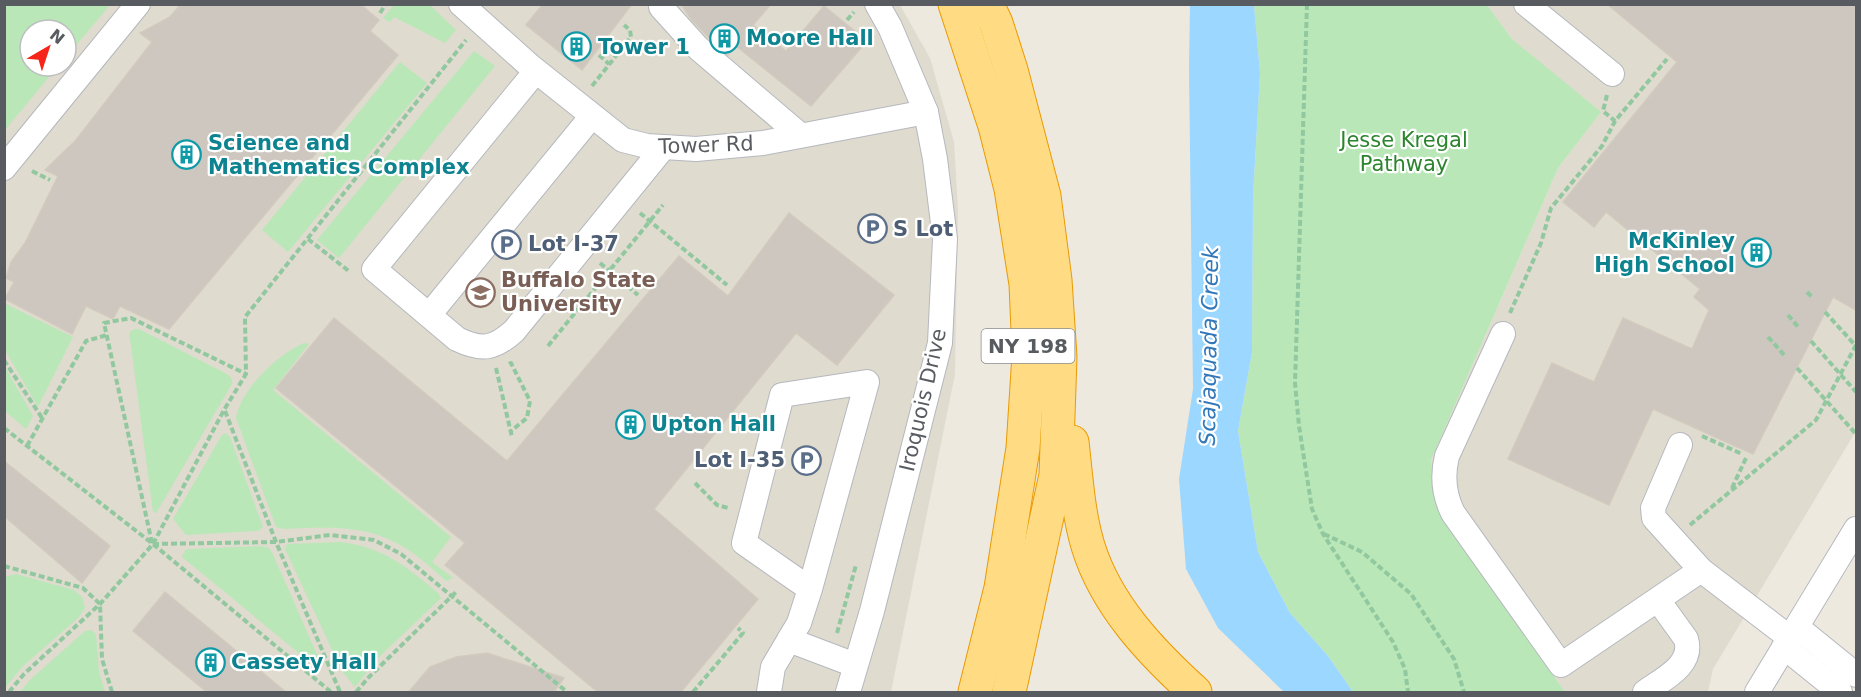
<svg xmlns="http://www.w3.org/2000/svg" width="1861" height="697" font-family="'DejaVu Sans',sans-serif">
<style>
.education{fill:#dfdbcf;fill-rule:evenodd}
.green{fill:#bae7b8}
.water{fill:#9cd7ff}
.building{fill:#cdc7c0;stroke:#d2cabd;stroke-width:1.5}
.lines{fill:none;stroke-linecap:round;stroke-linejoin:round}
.minor-casing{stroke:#b5b8bd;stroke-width:26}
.highway-casing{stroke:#eb9a00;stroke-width:35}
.path{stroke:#91c89f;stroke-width:4;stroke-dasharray:6 3;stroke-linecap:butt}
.minor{stroke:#fff;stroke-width:24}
.highway{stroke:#ffdc83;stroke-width:33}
.labels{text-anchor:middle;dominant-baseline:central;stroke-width:4.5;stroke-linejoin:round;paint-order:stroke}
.shield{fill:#fff;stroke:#8a8d90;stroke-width:1.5}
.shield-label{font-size:20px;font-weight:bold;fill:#585c61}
.culture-label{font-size:21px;font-weight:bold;fill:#0d838f;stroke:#fff;text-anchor:start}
.park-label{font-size:21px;fill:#2d842e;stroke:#fff}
.street-label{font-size:21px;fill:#585c61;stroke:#fff}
.service-label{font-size:21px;font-weight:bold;fill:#4e5e75;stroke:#fff;text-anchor:start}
.education-label{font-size:21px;font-weight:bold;fill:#785e54;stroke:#fff;text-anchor:start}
.water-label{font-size:22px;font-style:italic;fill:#3278b9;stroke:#fff}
</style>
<rect width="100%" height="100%" fill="#ede9df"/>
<g class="education">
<path d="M4 5H900L930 58 954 142 958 210 955 374 891 692H5ZM30 30H66V66H30Z"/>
<path d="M1487 5H1856V431L1713 669 1708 692H1565L1456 537 1436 497 1431 460 1558 168 1600 113 1512 39Z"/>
</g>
<g class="green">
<path d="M5 4 110 5 66 57V30H30V66H58L5 130Z"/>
<path d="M394 5H430L456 30 445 43 394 17 390 22 383 18Z"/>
<path d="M1254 5H1487L1512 39 1601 112 1558 168 1431 460 1436 497 1456 537 1565 692H1353L1328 656 1290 613 1258 552 1238 431 1252 352 1253 197 1260 73Z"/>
<path d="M474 51 495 66 339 258 317 240Z"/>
<path d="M400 62 427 83 288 252 262 230Z"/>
<path d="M4 303 73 337 38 407 5 350Z"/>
<path d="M134 329H139L225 373C230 376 233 378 232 384L156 513 153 512 130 339 129 333Z"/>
<path d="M304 343 309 344 273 390 451 537 432 562 453 578 446 581C390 527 359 525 284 529L276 527 236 418C241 389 278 354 304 343Z"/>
<path d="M5 367 33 416 26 429 5 411Z"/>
<path d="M225 433 230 437 263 527 258 531 186 535 173 519 222 435Z"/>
<path d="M340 542C383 547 406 566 438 593L441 598 377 659 355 687 342 671 285 549 287 544Z"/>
<path d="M261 546 269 548 272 552 322 666 317 668 182 557 185 550 190 549Z"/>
<path d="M16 574 74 590 82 597 85 608 78 618 22 667 5 688V577Z"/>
<path d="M91 630 96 634 99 672 105 692H20L30 680 85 631Z"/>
</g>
<path class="water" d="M1190 5H1254L1260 73 1253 197 1252 352 1238 431 1258 552 1290 613 1328 656 1353 692H1284L1218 628 1186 569 1179 479 1193 389 1189 69Z"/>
<g class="building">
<path d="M181 4H360L379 20 370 31 398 55 169 329 120 306 113 319 86 306 72 334 5 299 14 282 6 278 11 262 25 243 58 176 45 170 76 140 152 42 140 33 170 17Z"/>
<path d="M543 4H632L582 70 526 25Z"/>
<path d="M681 4H771L753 25 786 51 824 6 867 41 811 106 736 46 728 55 708 37 691 19Z"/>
<path d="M1607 4H1857V311L1833 297 1753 454 1653 409 1609 505 1508 459 1552 363 1594 382 1623 318 1692 349 1709 310 1694 297 1700 289 1606 212 1594 227 1563 202 1677 62Z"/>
<path d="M789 213 894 295 837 365 796 333 654 509 758 599 680 693H599L445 565 465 543 276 388 334 318 507 461 679 256 728 296Z"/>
<path d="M4 461 110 546 82 583 4 516Z"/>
<path d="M165 592 287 693H208L133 631Z"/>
<path d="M487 653 564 678 553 693H408L430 667 456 657Z"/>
</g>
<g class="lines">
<defs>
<g id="minor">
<path d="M461 4 530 66 623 140 647 146 696 149 763 143 926 112"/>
<path d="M1526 4 1612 74"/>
<path d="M661 7 698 48 800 135"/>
<path d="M536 71 374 269 457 339C482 351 494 349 514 331L663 148"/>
<path d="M4 168 138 4"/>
<path d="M429 315 592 116"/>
<path d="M1503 334 1447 456C1442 476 1444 495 1453 513L1561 665 1701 570"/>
<path d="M1680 445 1653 508 1654 518 1701 570 1790 638"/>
<path d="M1797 627 1856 675"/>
<path d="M789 640 855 665"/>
<path d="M1784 647 1840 692"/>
<path d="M769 692 773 667 799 623 810 589 867 382 782 395 744 543 810 589"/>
<path d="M848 692 872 611 940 343 945 239 935 159 926 112 890 27 877 4"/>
<path d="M1645 692C1663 679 1694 665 1686 639L1658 600"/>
<path d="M1757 692 1856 529"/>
</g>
<g id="highway">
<path d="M955 4 995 126 1011 189 1026 284 1029 355 1023 448 1001 588 975 692"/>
<path d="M987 4 996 23 1011 70 1044 196 1055 280 1060 357 1056 475 1009 692"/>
<path d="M1072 442C1076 476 1078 513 1088 546 1106 605 1151 652 1195 692"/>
</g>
</defs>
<use href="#minor" class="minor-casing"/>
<use href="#highway" class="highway-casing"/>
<g class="path">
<path d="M1307 4 1295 383 1299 426 1312 509 1323 534 1393 642 1405 669 1408 692"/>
<path d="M380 13 386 4"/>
<path d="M847 20 854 12"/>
<path d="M599 55 609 64"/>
<path d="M592 86 631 37 630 30 624 25"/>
<path d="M1607 95 1603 111 1615 121"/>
<path d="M32 171 50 180"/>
<path d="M640 213 727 285"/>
<path d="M308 239 350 272"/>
<path d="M600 263 638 295"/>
<path d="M1807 292 1813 298"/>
<path d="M1825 312 1856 346"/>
<path d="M1510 313 1541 243 1551 208 1602 146 1615 121 1667 59"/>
<path d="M1788 315 1799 328"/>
<path d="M1768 337 1786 357"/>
<path d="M1811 341 1856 392"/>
<path d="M548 346 663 205"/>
<path d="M4 360 42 418"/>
<path d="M509 364 511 363 530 401 527 418 511 431"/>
<path d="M496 368 512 437"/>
<path d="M1797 368 1856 434"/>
<path d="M225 411 276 542 340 692"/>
<path d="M4 428 153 544 331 692"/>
<path d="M1702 436 1742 454"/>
<path d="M27 446 86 341 107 335"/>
<path d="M695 483 717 505 728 508"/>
<path d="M1732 488 1746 458"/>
<path d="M1690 525 1816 420 1856 345"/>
<path d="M1324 534 1362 552 1411 594 1454 659 1464 692"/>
<path d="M152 543 104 323 131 318 246 374"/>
<path d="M153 544 276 542 330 535 374 540 401 554 567 692"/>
<path d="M4 566 83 588 100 604 102 659 112 692"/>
<path d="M837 633 856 565"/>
<path d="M9 692 24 674 100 604 153 544 224 410 246 374 245 317 466 40"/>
<path d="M356 692 369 677 457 591"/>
<path d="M693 692 743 633 738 628"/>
</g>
<use href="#minor" class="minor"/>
<use href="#highway" class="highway"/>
</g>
<defs>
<symbol id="building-ring" viewBox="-11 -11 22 22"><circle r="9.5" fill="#fff" stroke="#0f9aa8" stroke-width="1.5"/><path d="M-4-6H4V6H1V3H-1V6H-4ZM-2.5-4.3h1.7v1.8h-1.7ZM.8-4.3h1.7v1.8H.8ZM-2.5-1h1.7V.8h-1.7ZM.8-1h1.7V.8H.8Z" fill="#0f9aa8"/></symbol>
<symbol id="parking-ring" viewBox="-11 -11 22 22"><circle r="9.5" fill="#fff" stroke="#5c6f8a" stroke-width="1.5"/><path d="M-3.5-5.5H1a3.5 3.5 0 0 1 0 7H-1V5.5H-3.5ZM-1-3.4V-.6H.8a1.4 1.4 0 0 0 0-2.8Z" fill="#5c6f8a"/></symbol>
<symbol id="university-ring" viewBox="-11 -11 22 22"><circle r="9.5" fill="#fff" stroke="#8d6e63" stroke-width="1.5"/><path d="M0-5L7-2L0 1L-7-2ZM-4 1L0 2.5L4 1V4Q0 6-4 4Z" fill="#8d6e63"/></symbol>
</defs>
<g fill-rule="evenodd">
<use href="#building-ring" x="708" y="22" width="33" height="33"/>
<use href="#building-ring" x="560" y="30" width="33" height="33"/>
<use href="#building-ring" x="170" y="138" width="33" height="33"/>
<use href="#parking-ring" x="856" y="212" width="33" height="33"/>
<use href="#parking-ring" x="490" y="228" width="33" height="33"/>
<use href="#building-ring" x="1740" y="236" width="33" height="33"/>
<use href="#university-ring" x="464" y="276" width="33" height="33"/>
<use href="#building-ring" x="614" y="408" width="33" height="33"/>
<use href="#parking-ring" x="790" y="444" width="33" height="33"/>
<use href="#building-ring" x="194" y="646" width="33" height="33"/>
</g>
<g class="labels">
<rect class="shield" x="981.5" y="329" width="93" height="34" rx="4.5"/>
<g class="shield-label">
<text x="1028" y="346">NY 198</text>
</g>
<g class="culture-label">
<text x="746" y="38">Moore Hall</text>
<text x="598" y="47">Tower 1</text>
<text x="208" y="143">Science and<tspan x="208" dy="24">Mathematics Complex</tspan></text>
<text x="1735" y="241" text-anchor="end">McKinley<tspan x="1735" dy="24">High School</tspan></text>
<text x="651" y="424">Upton Hall</text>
<text x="231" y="662">Cassety Hall</text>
</g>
<g class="park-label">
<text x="1404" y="140">Jesse Kregal<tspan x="1404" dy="24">Pathway</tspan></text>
</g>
<g class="street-label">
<text transform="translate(706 145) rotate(-2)">Tower Rd</text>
<text transform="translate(923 400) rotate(-77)">Iroquois Drive</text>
</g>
<g class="service-label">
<text x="893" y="229">S Lot</text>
<text x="528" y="244">Lot I-37</text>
<text x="785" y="460" text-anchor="end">Lot I-35</text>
</g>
<g class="education-label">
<text x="501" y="280">Buffalo State<tspan x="501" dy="24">University</tspan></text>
</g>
<g class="water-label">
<text transform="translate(1209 346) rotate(-89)">Scajaquada Creek</text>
</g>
</g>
<rect width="1861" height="697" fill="none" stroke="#585c61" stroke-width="12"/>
<g transform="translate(48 48) rotate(39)"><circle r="28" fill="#ffffff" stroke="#bcbec0" stroke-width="1.5"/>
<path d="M0-4.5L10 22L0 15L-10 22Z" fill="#f7241a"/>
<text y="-9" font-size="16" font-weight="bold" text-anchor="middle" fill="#585c61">N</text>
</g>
</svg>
